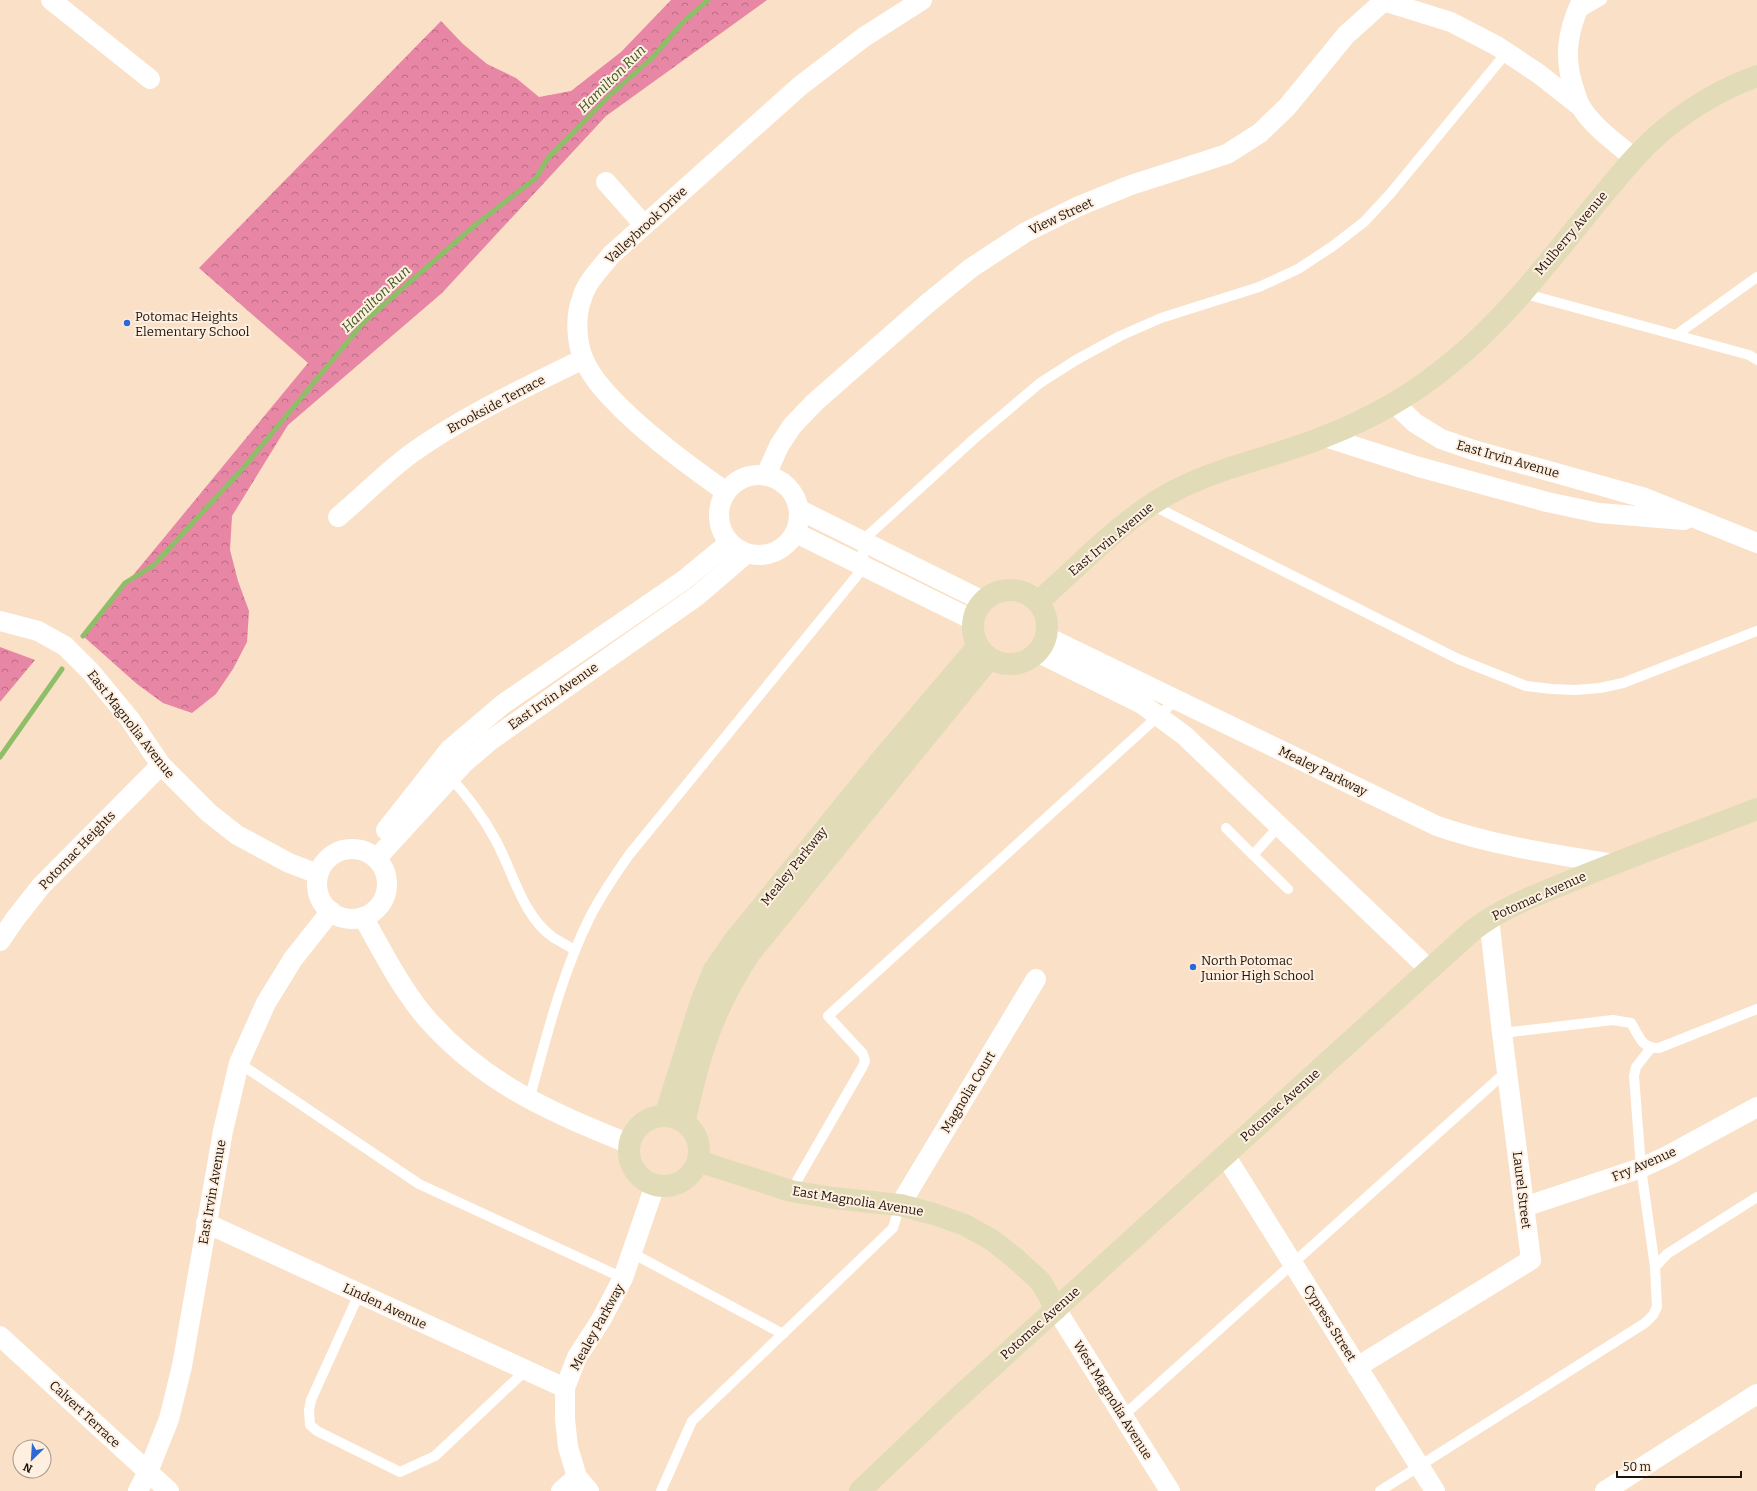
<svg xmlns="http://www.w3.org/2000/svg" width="1757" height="1491" font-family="Bitter,serif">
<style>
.forest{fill:url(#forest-crowns)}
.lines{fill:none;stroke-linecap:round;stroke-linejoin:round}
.stream{stroke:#8fbe69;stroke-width:5}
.lane{stroke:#fff;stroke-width:10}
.street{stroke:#fff;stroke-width:20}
.secondary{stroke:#e1dcb7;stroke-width:22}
.poi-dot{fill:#2b69d7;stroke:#ffefe0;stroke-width:1.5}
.labels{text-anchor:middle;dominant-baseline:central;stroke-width:4;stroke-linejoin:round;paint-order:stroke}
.street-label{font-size:13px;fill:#1d140b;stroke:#ffefe0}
.poi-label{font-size:13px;fill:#1d140b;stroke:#ffefe0;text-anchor:start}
.water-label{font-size:14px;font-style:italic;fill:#3a581e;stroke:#ffefe0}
</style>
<defs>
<pattern id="forest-crowns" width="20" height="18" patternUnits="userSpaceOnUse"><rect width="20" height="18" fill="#e886a5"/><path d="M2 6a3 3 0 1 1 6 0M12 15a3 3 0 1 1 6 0" fill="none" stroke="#bb6c85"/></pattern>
</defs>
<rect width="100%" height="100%" fill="#fae0c6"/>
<g class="forest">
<path d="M671 0H767L606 116 442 293 288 425 232 516 230 550 238 581 249 611 247 642 233 669 216 694 192 713 163 703 137 684 83 636 308 363 199 268 441 21 463 44 487 64 516 78 539 97 571 91 621 52Z"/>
<path d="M0 647 35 660 0 702Z"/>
</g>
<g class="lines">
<g class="stream">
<path d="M83 636 125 583 154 565 244 467 364 322 474 226 536 178 548 158 609 96 652 58 682 23 708 0"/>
<path d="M0 757 62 669"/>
</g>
<g class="lane">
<path d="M1578 14 1602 0"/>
<path d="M1522 293 1749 355 1757 360"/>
<path d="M1676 335 1757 277"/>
<path d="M1152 505 1458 659 1526 686 1552 689 1575 690 1600 688 1623 683 1757 631"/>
<path d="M448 775C466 794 482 815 495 839 513 871 522 916 554 938 561 942 568 946 575 950"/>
<path d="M1280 825 1253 855 1288 889"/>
<path d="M1226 828 1253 855"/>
<path d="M1502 1033 1613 1020 1631 1023C1640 1037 1641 1048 1659 1048L1757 1009"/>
<path d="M1651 1048 1636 1067 1634 1076 1641 1168 1655 1267"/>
<path d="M239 1063 419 1184 623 1278"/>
<path d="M529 1100C546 1039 561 975 590 917 601 895 615 875 629 855L864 567 862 541 975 438 1040 383 1076 360 1120 336 1161 318 1259 287 1298 269 1333 246 1364 222 1390 194 1507 52"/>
<path d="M791 1191 863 1066 865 1061 863 1054 828 1016 1177 699"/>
<path d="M632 1253 783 1334"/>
<path d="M359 1294 311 1400 309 1410 310 1425 317 1431 400 1472 435 1456 525 1371"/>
<path d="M1123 1416 1507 1071"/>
<path d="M661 1491 692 1421 893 1228 900 1205"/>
<path d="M1380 1491 1645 1323 1653 1315 1657 1307 1655 1267 1667 1254 1757 1197"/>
</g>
<g class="street">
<path d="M51 0 150 79"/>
<path d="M1380 0 1451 22 1497 46 1539 74 1581 107"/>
<path d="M1582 0C1567 31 1563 59 1575 92 1577 97 1578 103 1581 107 1592 126 1617 144 1634 158"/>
<path d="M606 182 644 225"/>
<path d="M1394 403 1415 423 1441 439 1473 450 1645 498 1757 543"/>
<path d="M1325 437 1419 467 1547 502 1599 513 1684 520"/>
<circle cx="759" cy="515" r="40"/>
<path d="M766 475 779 446 792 426 815 402 928 303 971 268 1026 232 1079 206 1131 185 1227 154 1260 133 1287 107 1346 35 1385 0"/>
<path d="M726 492C690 466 655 441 623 410 608 395 593 380 584 360 576 342 575 316 582 298 587 281 601 268 611 255L800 86 864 37 922 0"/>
<path d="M800 510 983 601"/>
<path d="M338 517C363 496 386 472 412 453 465 415 525 388 583 359"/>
<path d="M796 533 973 620"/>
<path d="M0 621 38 631 65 646 91 672 129 718 161 765 209 813 237 835 289 863 318 874"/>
<path d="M1047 637 1437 826C1495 846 1553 854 1613 864"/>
<path d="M1039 653 1142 704 1185 736 1430 970"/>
<path d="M386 830 450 749 503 704 684 580 729 543"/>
<circle cx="352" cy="884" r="35"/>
<path d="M377 858 464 763 491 740 697 596 746 554"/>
<path d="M363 917C383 952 401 989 428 1020 486 1085 551 1112 630 1144"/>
<path d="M0 941 15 919 41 886 161 765"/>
<path d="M1225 1155 1435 1491"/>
<path d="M900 1205 1036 979"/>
<path d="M1524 1207 1641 1168 1667 1156 1757 1107"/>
<path d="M206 1223 565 1388"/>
<path d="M1056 1309 1170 1491"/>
<path d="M0 1336 169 1491"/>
<path d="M1357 1367 1531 1260 1502 1033 1489 918"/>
<path d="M138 1491 148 1472 169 1419 182 1366 223 1131 239 1063 266 1003 293 959 331 911"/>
<path d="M561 1491 577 1477"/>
<path d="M589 1491 577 1477 568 1447 565 1419V1388L577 1357 601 1320 623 1278 655 1185"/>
<path d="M1605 1491 1757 1394"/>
</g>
<g class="secondary">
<circle cx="1010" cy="627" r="37"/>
<path d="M1038 602C1081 564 1128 513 1180 488 1226 465 1278 456 1326 436 1370 419 1415 393 1451 363 1508 317 1552 257 1598 201 1620 175 1640 149 1666 128 1693 106 1724 88 1757 76"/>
<path d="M665 1116 701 1002 714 970 734 941 882 759 977 647"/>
<circle cx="664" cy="1151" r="35"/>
<path d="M684 1122C691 1096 696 1069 705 1044 716 1011 731 982 750 953L989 659"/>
<path d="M698 1161 791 1191 833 1198 900 1205 934 1214 965 1225 992 1240 1016 1259 1041 1282 1056 1309"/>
<path d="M860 1491 948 1407 1473 930C1504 906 1542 893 1578 878 1637 854 1697 832 1757 809"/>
</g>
</g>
<g class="poi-dot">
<circle cx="127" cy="323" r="4"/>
<circle cx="1193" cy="967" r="4"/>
</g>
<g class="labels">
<g class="street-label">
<text transform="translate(1061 216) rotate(-25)">View Street</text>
<text transform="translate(646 225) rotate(-43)">Valleybrook Drive</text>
<text transform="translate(1571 233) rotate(-50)">Mulberry Avenue</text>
<text transform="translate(496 404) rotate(-28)">Brookside Terrace</text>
<text transform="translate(1508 459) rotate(16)">East Irvin Avenue</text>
<text transform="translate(1111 539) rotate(-40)">East Irvin Avenue</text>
<text transform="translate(553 696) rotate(-35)">East Irvin Avenue</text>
<text transform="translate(131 724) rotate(52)">East Magnolia Avenue</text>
<text transform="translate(1323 771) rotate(26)">Mealey Parkway</text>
<text transform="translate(77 850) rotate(-46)">Potomac Heights</text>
<text transform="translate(794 866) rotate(-51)">Mealey Parkway</text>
<text transform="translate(1539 896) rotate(-24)">Potomac Avenue</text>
<text transform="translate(968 1092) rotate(-59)">Magnolia Court</text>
<text transform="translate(1280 1105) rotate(-42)">Potomac Avenue</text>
<text transform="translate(1644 1164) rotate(-23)">Fry Avenue</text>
<text transform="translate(1522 1190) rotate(83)">Laurel Street</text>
<text transform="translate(212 1192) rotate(-80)">East Irvin Avenue</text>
<text transform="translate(858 1201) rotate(9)">East Magnolia Avenue</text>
<text transform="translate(385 1306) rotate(25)">Linden Avenue</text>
<text transform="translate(1040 1323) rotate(-42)">Potomac Avenue</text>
<text transform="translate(1330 1323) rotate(58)">Cypress Street</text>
<text transform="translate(597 1327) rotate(-61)">Mealey Parkway</text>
<text transform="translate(1113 1400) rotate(58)">West Magnolia Avenue</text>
<text transform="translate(85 1414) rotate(43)">Calvert Terrace</text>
</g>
<g class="poi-label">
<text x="135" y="316">Potomac Heights<tspan x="135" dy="15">Elementary School</tspan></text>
<text x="1201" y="960">North Potomac<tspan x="1201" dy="15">Junior High School</tspan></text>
</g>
<g class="water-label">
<text transform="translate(612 79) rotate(-45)">Hamilton Run</text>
<text transform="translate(376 299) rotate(-44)">Hamilton Run</text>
</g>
</g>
<g transform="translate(32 1459) rotate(205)"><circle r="19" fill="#ffefe0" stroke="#a5978b"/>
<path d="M0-3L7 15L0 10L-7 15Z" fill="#2b69d7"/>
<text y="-6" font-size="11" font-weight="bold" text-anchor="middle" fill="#1d140b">N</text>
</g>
<path d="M1617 1471v6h124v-6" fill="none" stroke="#1d140b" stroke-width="2"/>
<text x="1623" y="1471" font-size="12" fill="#1d140b" stroke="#ffefe0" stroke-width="3" paint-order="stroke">50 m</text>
</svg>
